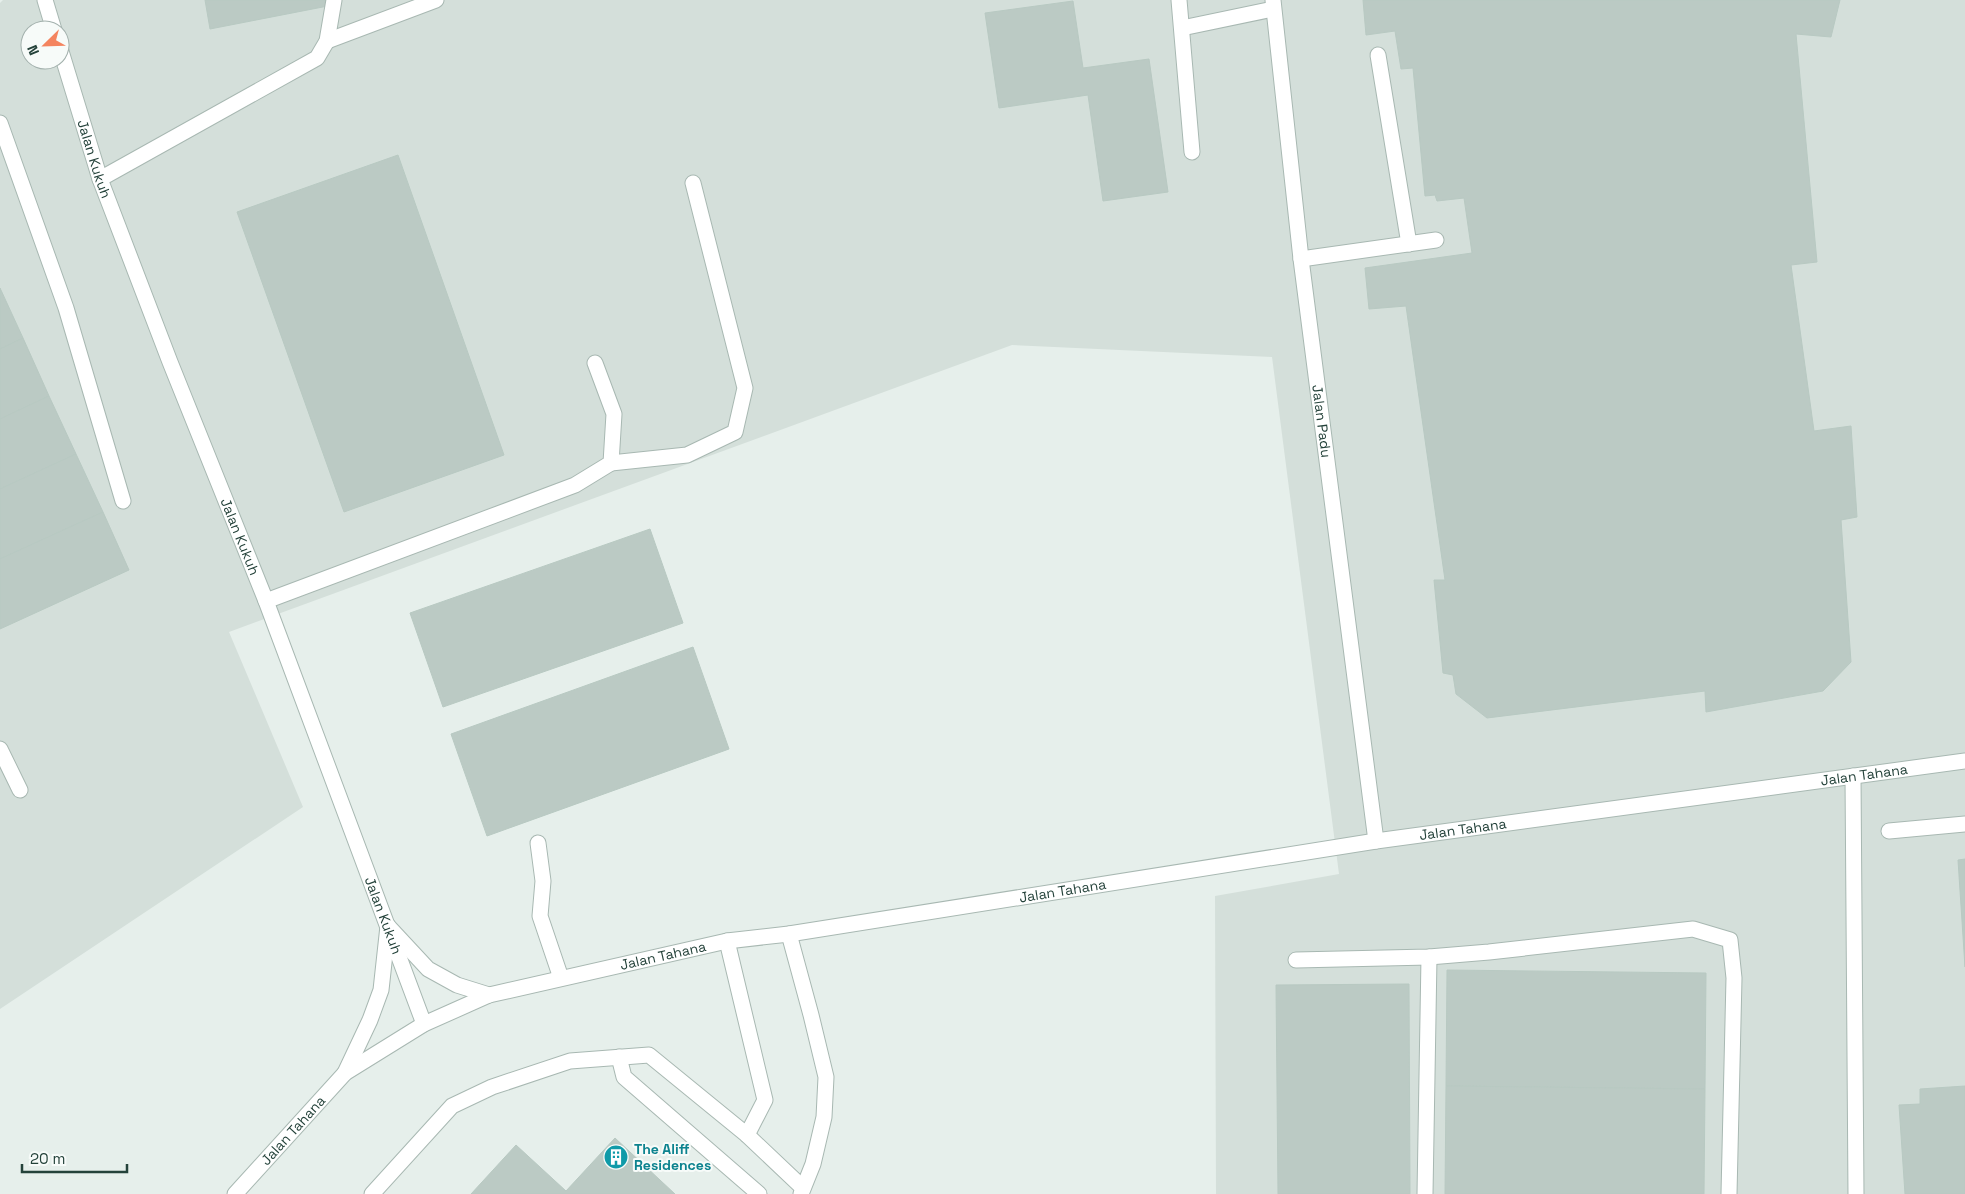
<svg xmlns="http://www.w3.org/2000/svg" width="1965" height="1194" font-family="'Space Grotesk',sans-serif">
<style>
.built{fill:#d4dfda;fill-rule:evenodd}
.building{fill:#bbcac4;stroke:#b8c9c2}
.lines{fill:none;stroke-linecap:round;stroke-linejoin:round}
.service-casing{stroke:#a8b8b2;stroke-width:17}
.minor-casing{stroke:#a8b8b2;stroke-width:17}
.tertiary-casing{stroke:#a8b8b2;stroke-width:17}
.service{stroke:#fff;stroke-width:15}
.minor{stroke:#fff;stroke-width:15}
.tertiary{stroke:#fff;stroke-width:15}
.labels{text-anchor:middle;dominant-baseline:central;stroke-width:4;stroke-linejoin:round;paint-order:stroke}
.street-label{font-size:14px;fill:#24423a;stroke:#f7fbf9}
.culture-label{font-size:14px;font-weight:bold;fill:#0d838f;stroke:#f7fbf9;text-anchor:start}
</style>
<rect width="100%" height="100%" fill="#e6efeb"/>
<path class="built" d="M3 0H1965V1194H1216L1215 896 1339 874 1272 357 1012 345 229 632 303 807 0 1009V3ZM30 30H60V60H30Z"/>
<g class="building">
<path d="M205 0H332L333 5 210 29Z"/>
<path d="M1363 0H1840L1831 37 1796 34 1817 262 1791 265 1814 431 1851 426 1857 517 1841 520 1851 662 1823 691 1706 712 1705 691 1487 718 1456 694 1453 675 1443 673 1434 580H1445L1406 306 1369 309 1365 268 1472 253 1464 198 1437 201 1435 195 1425 196 1413 68 1401 69 1395 31 1366 35Z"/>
<path d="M1073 1 1083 68 1149 59 1168 192 1103 201 1088 95 999 108 985 13Z"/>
<path d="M398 155 504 455 344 512 237 212Z"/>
<path d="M0 288 23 338 0 349Z"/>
<path d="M23 338 49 396 0 419V349Z"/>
<path d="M49 396 76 454 0 489V419Z"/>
<path d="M76 454 103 512 0 559V489Z"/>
<path d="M103 512 129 570 0 629V559Z"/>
<path d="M650 529 683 623 443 707 410 613Z"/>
<path d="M693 647 729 749 487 836 451 734Z"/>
<path d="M1965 859V967L1958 860Z"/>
<path d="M1447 970 1706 973 1705 1089 1446 1086Z"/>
<path d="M1409 984 1410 1194H1278L1276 985Z"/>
<path d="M1446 1086 1705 1089 1704 1194H1445Z"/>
<path d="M1965 1086V1194H1905L1899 1105 1920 1104V1089Z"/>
<path d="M615 1138 675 1194H471L516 1145 566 1191Z"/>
</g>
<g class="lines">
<defs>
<g id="service">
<path d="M1179 0 1192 152"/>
<path d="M1182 28 1273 9"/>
<path d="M327 41 436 0"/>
<path d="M1378 55 1409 244"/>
<path d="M0 123 66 308 123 501"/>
<path d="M100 179 317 58 327 41 334 0"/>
<path d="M1301 259 1436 240"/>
<path d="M611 463 687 455 735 432 745 388 693 183"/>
<path d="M266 601 575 485 611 463 614 414 595 363"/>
<path d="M0 749 20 790"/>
<path d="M1853 776 1856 1194"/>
<path d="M1889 831 1965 824"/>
<path d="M538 843 543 881 540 916 561 978"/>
<path d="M789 934 811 1015 826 1077 824 1117 813 1164 801 1194"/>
<path d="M1296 960 1429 957 1489 952 1693 929 1730 940 1734 978 1729 1194"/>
<path d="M619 1057 624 1077 759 1194"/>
<path d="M747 1135 803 1188"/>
<path d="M372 1194 452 1106 492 1087 570 1061 649 1055 747 1135 765 1100 727 941"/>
<path d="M1425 1194 1429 957"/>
</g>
<g id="minor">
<path d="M45 0 54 30"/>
<path id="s1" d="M60 48 100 179 170 362 266 601 424 1024"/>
</g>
<g id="tertiary">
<path id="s2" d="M1273 0 1301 259 1376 841"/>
<path d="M388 926 428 969 457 985 489 995"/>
<path d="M345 1073 370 1020 381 990 388 926"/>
<path id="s3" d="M235 1194 345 1073 424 1024 489 995 727 941 789 934 1376 841 1965 761"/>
</g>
</defs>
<use href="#service" class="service-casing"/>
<use href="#minor" class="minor-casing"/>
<use href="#tertiary" class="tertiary-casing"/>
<use href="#service" class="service"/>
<use href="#minor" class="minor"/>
<use href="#tertiary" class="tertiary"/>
</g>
<defs>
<symbol id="building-disc" viewBox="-11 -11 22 22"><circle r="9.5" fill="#0f9aa8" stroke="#f7fbf9"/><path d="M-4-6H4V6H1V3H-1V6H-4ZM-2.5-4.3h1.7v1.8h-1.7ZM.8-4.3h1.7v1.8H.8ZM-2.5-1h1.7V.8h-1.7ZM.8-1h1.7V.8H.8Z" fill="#fff"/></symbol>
</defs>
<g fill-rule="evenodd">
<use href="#building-disc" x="602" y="1143" width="28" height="28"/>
</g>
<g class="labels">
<g class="street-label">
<text stroke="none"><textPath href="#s1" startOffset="116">Jalan Kukuh</textPath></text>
<text stroke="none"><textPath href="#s2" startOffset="424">Jalan Padu</textPath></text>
<text stroke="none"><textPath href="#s1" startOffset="521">Jalan Kukuh</textPath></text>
<text stroke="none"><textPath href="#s3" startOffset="1721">Jalan Tahana</textPath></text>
<text stroke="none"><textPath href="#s3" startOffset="1316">Jalan Tahana</textPath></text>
<text stroke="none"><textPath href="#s3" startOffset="911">Jalan Tahana</textPath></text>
<text stroke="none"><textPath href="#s1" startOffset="926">Jalan Kukuh</textPath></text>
<text stroke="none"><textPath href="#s3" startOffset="506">Jalan Tahana</textPath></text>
<text stroke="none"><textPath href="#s3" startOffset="86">Jalan Tahana</textPath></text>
</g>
<g class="culture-label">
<text x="634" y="1149">The Aliff<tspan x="634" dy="16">Residences</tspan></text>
</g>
</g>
<g transform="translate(45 45) rotate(247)"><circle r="24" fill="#f7fbf9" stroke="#a3b1ad"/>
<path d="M0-4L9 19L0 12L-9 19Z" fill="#f4845f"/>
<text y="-8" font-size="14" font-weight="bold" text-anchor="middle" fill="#24423a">N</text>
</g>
<path d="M22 1164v8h105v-8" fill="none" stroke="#24423a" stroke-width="2.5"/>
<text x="30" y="1164" font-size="15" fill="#24423a" stroke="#f7fbf9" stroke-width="4" paint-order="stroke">20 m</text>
</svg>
